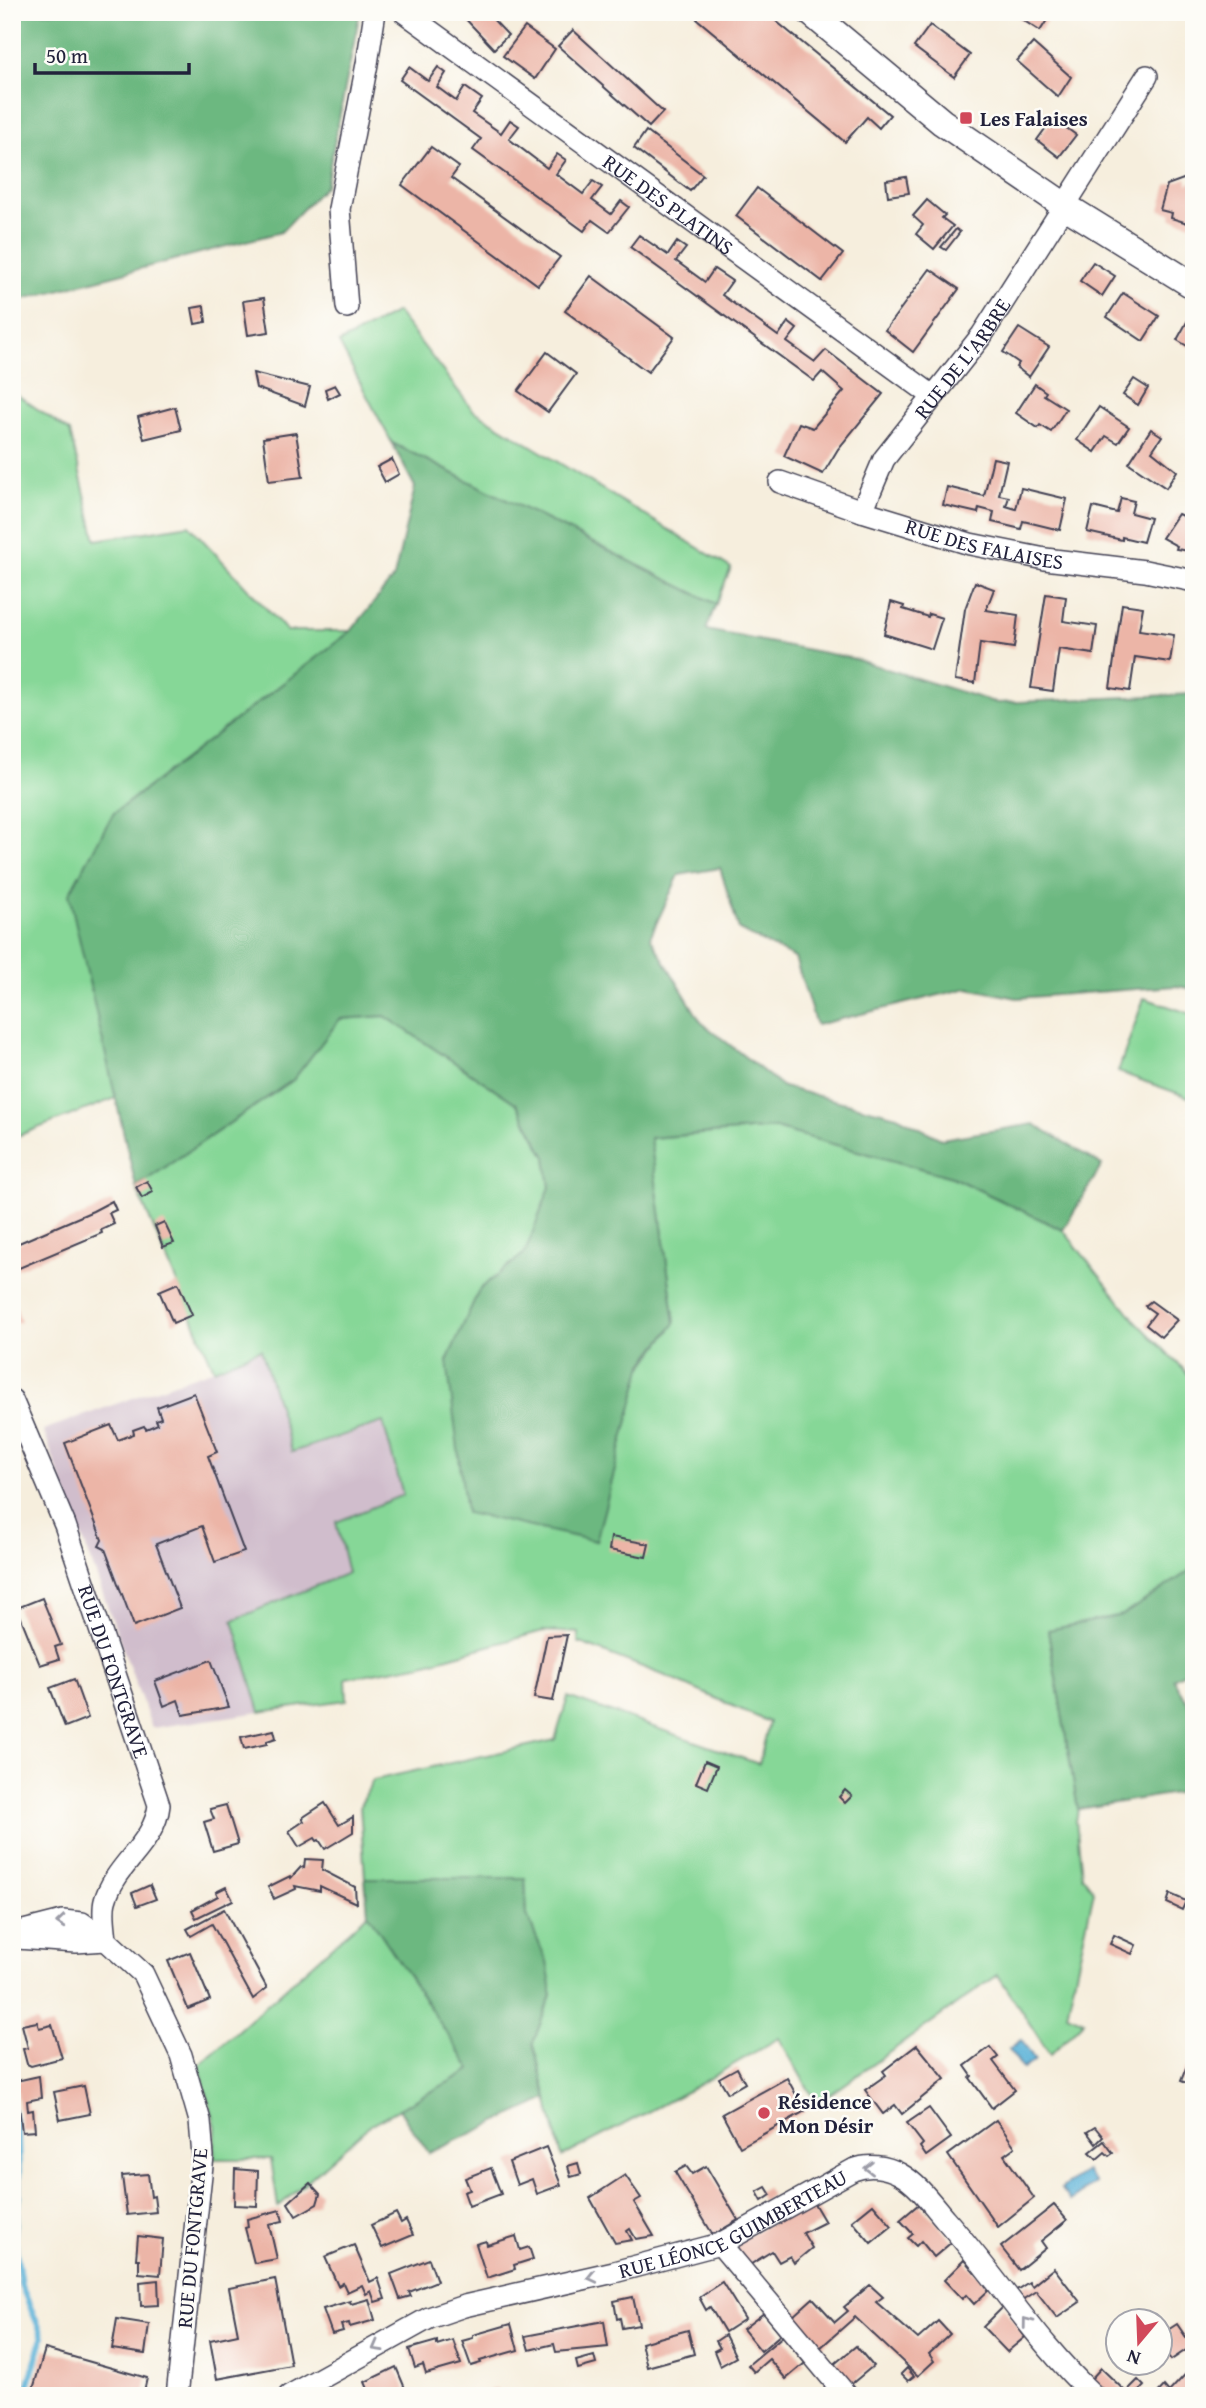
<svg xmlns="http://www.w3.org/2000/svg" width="1206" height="2408" font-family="'Gentium Book Plus',serif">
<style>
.industrial{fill:#d0bdcc}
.green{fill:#86d797;stroke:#547c69;stroke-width:2}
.forest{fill:#6cb880;stroke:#476d5e;stroke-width:2}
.water{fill:#5cb2d8;stroke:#3f6a8a;stroke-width:2}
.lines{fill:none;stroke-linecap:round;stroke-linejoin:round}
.stream{stroke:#5cb2d8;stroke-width:6}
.building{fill:#ecb5a7}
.minor-casing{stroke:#424153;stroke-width:24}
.tertiary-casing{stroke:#424153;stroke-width:29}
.minor{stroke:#fff;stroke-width:21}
.tertiary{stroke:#fff;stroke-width:26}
.oneway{stroke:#9c9ca7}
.poi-dot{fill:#d1495b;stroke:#fdfcf7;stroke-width:2.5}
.labels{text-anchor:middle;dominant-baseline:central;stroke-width:5;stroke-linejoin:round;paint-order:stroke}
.poi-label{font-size:21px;font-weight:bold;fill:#22223b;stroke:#fdfcf7;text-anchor:start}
.street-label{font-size:21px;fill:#22223b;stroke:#fdfcf7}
</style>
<rect width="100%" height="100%" fill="#fdfcf7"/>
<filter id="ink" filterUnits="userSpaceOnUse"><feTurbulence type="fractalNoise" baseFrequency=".0143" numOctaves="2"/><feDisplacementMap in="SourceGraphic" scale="14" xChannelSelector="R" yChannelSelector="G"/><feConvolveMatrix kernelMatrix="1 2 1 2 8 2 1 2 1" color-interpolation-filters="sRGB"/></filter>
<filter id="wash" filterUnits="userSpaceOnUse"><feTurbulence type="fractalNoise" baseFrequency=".00686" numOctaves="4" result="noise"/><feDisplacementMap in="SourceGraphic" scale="28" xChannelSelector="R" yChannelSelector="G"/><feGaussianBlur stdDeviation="1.57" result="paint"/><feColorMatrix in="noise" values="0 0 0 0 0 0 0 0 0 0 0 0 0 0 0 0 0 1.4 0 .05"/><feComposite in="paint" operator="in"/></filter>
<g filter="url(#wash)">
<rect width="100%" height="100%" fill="#f6eedd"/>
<path class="industrial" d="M261 1349 292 1452 383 1421 403 1496 336 1522 349 1573 233 1620 260 1712 152 1728 43 1430 214 1369Z"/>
<g class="green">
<path d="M397 312 473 410 731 568 716 604 392 443 339 343Z"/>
<path d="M12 391 70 432 96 540 189 525 287 631H351L113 814 70 894 116 1098 12 1138Z"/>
<path d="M1144 998 1194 1015V1099L1118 1072Z"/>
<path d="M385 1016 517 1104 546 1157 550 1187 525 1253 479 1290 595 1540 642 1368 675 1323 650 1138 775 1128 952 1177 1063 1230 1135 1320 1194 1380V1568L1123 1615 1048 1630 1078 1809 1076 1821 1082 1875 1094 1891 1067 2014 1084 2021 1050 2055 998 1975 817 2104 779 2038 693 2088 562 2157 533 2043 551 1995 527 1915 525 1878H365L360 1806 373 1780 555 1740 568 1697 759 1764 769 1722 663 1675 578 1642 579 1633 543 1631 423 1664 346 1678 347 1700 260 1712 233 1620 348 1573 336 1522 403 1495 383 1422 292 1452 261 1349 214 1369 136 1187 293 1080 340 1019Z"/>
<path d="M368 1914 472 2070 370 2125 278 2207 271 2159H214L216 2127 199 2065Z"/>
</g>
<g class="forest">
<path d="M12 12H360L326 185 281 232 12 302Z"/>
<path d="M392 443 716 604 706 630 851 658 997 703 1194 694V989L1176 986 1017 998 968 988 816 1025 795 958 739 930 720 868 679 875 650 937 701 1022 783 1087 897 1116 941 1139 1034 1124 1102 1165 1063 1230 952 1177 775 1128 650 1138 675 1323 643 1364 596 1541 466 1513 447 1361 479 1290 525 1253 550 1187 546 1157 517 1104 385 1016 340 1019 293 1080 136 1187 69 894 113 814 351 631 394 577 415 487Z"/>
<path d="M1194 1568V1668L1173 1679 1194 1713V1790L1078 1809 1048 1630 1123 1615Z"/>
<path d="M365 1878H525L527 1915 547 1962 551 1985V1995L533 2043 547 2099 429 2153 399 2109 471 2070 368 1914Z"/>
</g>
<g class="water">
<path d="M1021 2040 1035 2060 1023 2069 1009 2049Z"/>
<path d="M1086 2171 1095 2183 1070 2201 1061 2189Z"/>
</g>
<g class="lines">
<path class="stream" d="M12 2108 18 2137 19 2193 14 2236 21 2285 43 2337 25 2396"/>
</g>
<g id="blocks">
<g class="building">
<path d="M459 12H486L508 35 494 49Z"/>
<path d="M702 12H765L890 115 879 128 867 117 845 142 697 19Z"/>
<path d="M1021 12H1035L1047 20 1040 31 1018 17Z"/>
<path d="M930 25 970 55 954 77 914 47Z"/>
<path d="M525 27 555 49 535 79 503 56Z"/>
<path d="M573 30 663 112 649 127 558 46Z"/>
<path d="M1033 43 1071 77 1058 97 1017 61Z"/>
<path d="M409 67 428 81 438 67 446 73 437 87 456 101 465 87 482 99 472 113 501 133 510 120 519 126 509 139 547 168 557 154 566 160 556 174 583 194 593 181 602 187 592 200 611 214 621 201 629 207 609 232 592 220 584 231 473 150 481 139 400 80Z"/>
<path d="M1053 118 1076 135 1059 157 1037 140Z"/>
<path d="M646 131 703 175 690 191 634 148Z"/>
<path d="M431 147 459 167 451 178 560 257 538 285 402 185Z"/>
<path d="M906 177 909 193 888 196 886 180Z"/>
<path d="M1186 178 1188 184 1192 182 1194 186V193L1192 194 1194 199V225L1171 218 1172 213 1160 210 1167 185Z"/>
<path d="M757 188 843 254 822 281 736 216Z"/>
<path d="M927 200 945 215 942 218 953 226 934 249 916 234 923 225 913 216Z"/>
<path d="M956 229 960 232 946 250 941 247Z"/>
<path d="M639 235 668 255 677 242 686 248 676 261 705 282 714 269 732 281 722 295 778 336 788 322 797 329 787 342 815 362 826 350 883 394 838 449 823 474 784 456 799 423 813 428 844 391 822 372 814 381 630 247Z"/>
<path d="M1093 262 1115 276 1102 296 1080 281Z"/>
<path d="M930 269 959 289 913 352 885 330Z"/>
<path d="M591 276 674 337 648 372 565 311Z"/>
<path d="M1123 293 1159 316 1143 341 1107 317Z"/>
<path d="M264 298 269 332 248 335 243 301Z"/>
<path d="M204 306 206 322 195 324 192 308Z"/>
<path d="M1188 320 1194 323V350L1177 340Z"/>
<path d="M1019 328 1049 347 1029 377 1016 367 1019 363 1003 352Z"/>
<path d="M547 352 576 374 548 412 518 391Z"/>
<path d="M253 373 310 387 305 406 256 388Z"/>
<path d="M1134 379 1148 388 1138 405 1123 395Z"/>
<path d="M1035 384 1046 392 1044 395 1066 409 1051 432 1040 425 1038 428 1016 413Z"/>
<path d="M335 385 340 393 328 399 325 389Z"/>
<path d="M175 407 181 430 144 439 138 417Z"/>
<path d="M1099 407 1129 427 1118 443 1106 436 1095 452 1077 440Z"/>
<path d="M1151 429 1162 436 1152 451 1177 471 1166 488 1129 463Z"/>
<path d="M296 433 303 477 269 481 263 438Z"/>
<path d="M993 458 1007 461 999 495 1009 497 1006 506 1016 509 1021 488 1067 499 1060 530 1023 521 1021 529 992 522 994 512 979 508 978 513 943 505 947 487 984 496Z"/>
<path d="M392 459 399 474 385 482 377 467Z"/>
<path d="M1121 498 1134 501 1131 513 1150 518 1143 542 1122 537V540L1087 532 1093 507 1117 513Z"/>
<path d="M1178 514 1194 521V547H1191L1189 551 1176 549 1177 546 1162 538Z"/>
<path d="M975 582 994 589 986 610 1018 615 1014 648 980 643 975 683 955 680 965 609Z"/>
<path d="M1046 594 1066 597 1063 621 1097 626 1093 654 1059 649 1053 691 1031 688Z"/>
<path d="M891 602 904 606 903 609 928 617 929 614 942 618 932 649 884 634Z"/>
<path d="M1122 604 1143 607 1139 630 1174 635 1170 662 1135 657 1130 691 1110 688Z"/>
<path d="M147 1181 153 1192 142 1198 136 1187Z"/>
<path d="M112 1201 116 1210 109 1213 114 1224 101 1230 102 1233 12 1271V1246L93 1211Z"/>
<path d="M164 1222 174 1243 163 1247 155 1226Z"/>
<path d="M178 1283 192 1315 173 1323 159 1291Z"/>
<path d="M12 1295 21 1322 12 1323Z"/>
<path d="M1151 1301 1177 1320 1161 1337 1146 1325 1155 1313 1145 1306Z"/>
<path d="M194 1393 217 1452 208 1456 244 1552 215 1562 202 1526 156 1544 180 1608 134 1626 105 1549 99 1546 102 1540 65 1443 111 1425 118 1440 134 1434 133 1430 144 1426 146 1429 158 1424 156 1420 161 1418 157 1407Z"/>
<path d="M611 1537 649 1544 646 1557 609 1550Z"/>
<path d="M42 1598 61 1645 55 1647 59 1659 40 1665 17 1608Z"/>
<path d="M567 1635 553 1701 534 1698 547 1636Z"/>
<path d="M211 1660 229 1707 183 1715 178 1700 164 1706 155 1681Z"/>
<path d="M74 1679 88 1718 65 1727 50 1688Z"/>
<path d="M274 1730 276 1738 267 1741V1744L244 1749 241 1737Z"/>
<path d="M705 1761 717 1766 708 1788 696 1783Z"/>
<path d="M845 1790 852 1796 845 1803 839 1797Z"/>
<path d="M325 1803 339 1825 353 1817V1832L325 1849 319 1840 317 1841 315 1838 299 1847 289 1831 304 1821 302 1818Z"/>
<path d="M226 1805 238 1844 213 1851 204 1822 214 1819 210 1809Z"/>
<path d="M305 1859 323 1860 322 1870 355 1887 356 1903 320 1886V1891L295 1886 296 1889 274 1899 268 1887 290 1876 291 1878 301 1867 304 1868Z"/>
<path d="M150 1885 156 1899 137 1906 132 1893Z"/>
<path d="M226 1887 233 1900 196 1918 192 1910 218 1896 216 1892Z"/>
<path d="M1170 1894 1186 1901 1182 1910 1167 1903Z"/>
<path d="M224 1909 267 1988 253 1999 212 1924 191 1936 187 1929Z"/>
<path d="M1114 1935 1136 1945 1132 1954 1110 1944Z"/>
<path d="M190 1952 210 2000 188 2009 168 1961Z"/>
<path d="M37 2022 39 2028 52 2025 62 2058 31 2066 27 2064 23 2049 28 2048 22 2025Z"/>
<path d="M917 2045 945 2079 902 2114 895 2105 883 2114 865 2090 886 2075 883 2071Z"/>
<path d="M990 2047 998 2057 993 2061 1015 2090 992 2108 970 2078 972 2076 965 2066Z"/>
<path d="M737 2068 745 2083 728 2093 719 2078Z"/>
<path d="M1186 2068 1194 2071V2086L1181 2081Z"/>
<path d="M39 2076 41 2098 27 2101 28 2111 33 2110 35 2131 22 2132 16 2081Z"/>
<path d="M787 2078 805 2111 740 2147 722 2114Z"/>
<path d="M84 2086 90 2114 60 2120 54 2092Z"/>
<path d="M929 2108 951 2138 926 2156 920 2147 923 2144 907 2123Z"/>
<path d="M996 2120 1015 2147 1004 2155 1034 2198 998 2227 948 2155Z"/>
<path d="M1095 2127 1103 2137 1096 2144 1087 2132Z"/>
<path d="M1104 2141 1113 2153 1109 2156 1105 2152 1097 2159 1090 2152Z"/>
<path d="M546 2147 561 2185 537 2194 532 2179 517 2185 509 2162Z"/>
<path d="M578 2163 581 2174 571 2177 568 2166Z"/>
<path d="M686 2166 692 2174 706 2166 738 2220 713 2235 675 2172Z"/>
<path d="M491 2168 501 2194 469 2206 464 2192 470 2190 465 2178Z"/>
<path d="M235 2169 258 2171 257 2206 234 2205Z"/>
<path d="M148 2174 151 2197 154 2196 156 2212 127 2215 122 2176Z"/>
<path d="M625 2175 641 2198 634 2202 654 2236 636 2239 630 2229 627 2231 632 2240 615 2243 590 2198Z"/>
<path d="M310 2183 320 2194 317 2204 296 2216 288 2203Z"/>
<path d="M766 2187 771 2195 762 2201 757 2192Z"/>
<path d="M812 2200 825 2222 803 2233 812 2248 794 2263 790 2256 779 2262 772 2251 748 2266 735 2250 736 2243Z"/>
<path d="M873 2204 892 2226 871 2243 852 2221Z"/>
<path d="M919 2204 953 2241 934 2257 921 2241 916 2246 908 2238 913 2234 900 2220Z"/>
<path d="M1054 2205 1067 2220 1041 2241 1046 2248 1019 2270 1001 2247Z"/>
<path d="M280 2210 283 2221 269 2224 277 2259 254 2263 245 2228 248 2227 247 2219Z"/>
<path d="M396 2213 401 2223 406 2220 413 2235 382 2248 371 2225Z"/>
<path d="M138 2236 163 2239 160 2275 139 2273V2259H136Z"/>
<path d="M516 2236 520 2250 529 2247 533 2259 514 2265 515 2269 487 2278 476 2244 486 2241 487 2245Z"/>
<path d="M354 2245 370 2282 378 2278 385 2299 375 2302 371 2291 366 2294 362 2285 347 2292 343 2283 338 2286 325 2257Z"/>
<path d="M429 2259 437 2281 409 2292 411 2296 400 2299 391 2274Z"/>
<path d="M964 2260 990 2289 974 2304 966 2295 962 2299 944 2280Z"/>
<path d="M1054 2268 1080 2302 1057 2318 1036 2291 1022 2300 1015 2291 1029 2282 1032 2286Z"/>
<path d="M275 2279 291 2365 217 2379 210 2340 238 2334 229 2288Z"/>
<path d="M158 2280 159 2305 141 2306 140 2282Z"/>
<path d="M722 2282 745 2319 725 2332 710 2307 706 2310 699 2297Z"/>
<path d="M870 2285 883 2297 876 2302 918 2339 938 2321 950 2334 929 2354 934 2361 918 2376 855 2317 820 2348 792 2317 813 2298 835 2322 848 2311 844 2307Z"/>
<path d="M633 2297 639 2325 622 2328 620 2318 617 2319 614 2301Z"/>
<path d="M369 2299 375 2320 350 2327 349 2323 341 2325 343 2331 332 2334 323 2309 350 2301 351 2304Z"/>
<path d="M1003 2307 1025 2337 1007 2352 983 2327Z"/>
<path d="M764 2313 781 2334 761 2351 743 2329Z"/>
<path d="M117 2319 149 2324 145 2354 112 2349Z"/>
<path d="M604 2321 608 2347 556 2352 554 2344 529 2350 525 2336Z"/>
<path d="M511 2324 518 2350 480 2361 481 2363 471 2366 462 2341 473 2338V2335Z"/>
<path d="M1177 2324 1192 2346 1171 2360 1160 2344V2335Z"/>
<path d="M688 2330 694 2354 647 2367 641 2343Z"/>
<path d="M725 2335 736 2357 720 2366 714 2351 720 2348 716 2341Z"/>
<path d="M783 2336 805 2363 786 2379 769 2359 754 2372 748 2365Z"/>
<path d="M453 2340 461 2364 426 2374 423 2365 415 2368 409 2349 437 2341V2345Z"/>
<path d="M856 2346 873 2366 849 2386 832 2366Z"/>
<path d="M45 2349 147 2378 143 2396H31Z"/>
<path d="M594 2356 596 2364 578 2369 576 2361Z"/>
<path d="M1194 2365V2396H1155L1164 2386 1169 2392Z"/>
<path d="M396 2367 407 2393 401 2396H371L365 2382Z"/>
<path d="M907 2368 914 2376 908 2381 901 2374Z"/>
<path d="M1101 2368 1126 2392 1138 2380 1144 2386 1135 2396H1108L1091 2379Z"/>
<path d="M497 2388 500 2396H483L482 2393Z"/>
</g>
</g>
</g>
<g filter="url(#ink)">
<use href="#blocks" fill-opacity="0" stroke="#424153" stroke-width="2"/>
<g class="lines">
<defs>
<g id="minor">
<path id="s1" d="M404 12 933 396"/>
<path d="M347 307 339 209 367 64 375 12"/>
<path id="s2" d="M780 482 862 511 970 544 1045 559 1145 571 1194 581"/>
<path id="s3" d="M862 511 884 459 982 335 1147 76"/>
<path id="s4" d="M12 1400 65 1525 159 1805C155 1844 115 1864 105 1901 102 1912 105 1927 106 1940"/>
<path d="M12 1934 63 1921 82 1923 106 1940 143 1974 181 2055 200 2121 203 2156 177 2396"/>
<path d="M17 1938 76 1942 106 1940"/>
<path d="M720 2244 847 2396"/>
<path id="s5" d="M289 2396 429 2318 464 2306 614 2272 720 2244 853 2170C868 2164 886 2166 900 2174 918 2184 932 2204 945 2219 997 2277 1037 2343 1094 2396"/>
</g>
<path id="tertiary" d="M810 12 942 122 1065 206 1194 286"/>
</defs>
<use href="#minor" class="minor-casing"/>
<use href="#tertiary" class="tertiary-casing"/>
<use href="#minor" class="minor"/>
<use href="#tertiary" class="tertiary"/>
</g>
<defs><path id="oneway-chevron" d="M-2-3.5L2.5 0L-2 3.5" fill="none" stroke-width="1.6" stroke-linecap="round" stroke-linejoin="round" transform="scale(1.75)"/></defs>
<g class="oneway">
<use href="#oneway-chevron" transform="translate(61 1922) rotate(175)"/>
<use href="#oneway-chevron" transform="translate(869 2168) rotate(179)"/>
<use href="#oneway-chevron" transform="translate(592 2277) rotate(167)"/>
<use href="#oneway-chevron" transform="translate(1027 2322) rotate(-127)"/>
<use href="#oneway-chevron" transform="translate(377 2347) rotate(151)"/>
</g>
</g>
<g class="poi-dot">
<rect x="959" y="111" width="14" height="14" rx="3.5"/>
<circle cx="764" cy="2113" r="7"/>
</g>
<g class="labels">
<g class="poi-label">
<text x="980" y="118">Les Falaises</text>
<text x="778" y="2101">Résidence<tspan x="778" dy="24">Mon Désir</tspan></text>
</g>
<g class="street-label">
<text stroke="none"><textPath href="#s1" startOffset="327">RUE DES PLATINS</textPath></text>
<text stroke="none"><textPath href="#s3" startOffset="184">RUE DE L'ARBRE</textPath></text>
<text stroke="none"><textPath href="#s2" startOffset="214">RUE DES FALAISES</textPath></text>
<text stroke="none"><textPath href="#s4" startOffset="290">RUE DU FONTGRAVE</textPath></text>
<text stroke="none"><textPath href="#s5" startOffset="480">RUE LÉONCE GUIMBERTEAU</textPath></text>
<text transform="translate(192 2238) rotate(-85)">RUE DU FONTGRAVE</text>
</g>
</g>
<rect width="1206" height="2408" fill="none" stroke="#fdfcf7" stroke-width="42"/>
<g transform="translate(1139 2342) rotate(199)"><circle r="33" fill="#fdfcf7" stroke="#a5a5ac" stroke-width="2"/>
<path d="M0-5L12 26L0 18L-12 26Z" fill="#d1495b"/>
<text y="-10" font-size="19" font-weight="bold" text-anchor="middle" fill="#22223b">N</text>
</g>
<path d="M35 63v10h154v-10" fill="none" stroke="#22223b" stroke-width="3.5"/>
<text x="46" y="63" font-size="21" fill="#22223b" stroke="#fdfcf7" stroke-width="5" paint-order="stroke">50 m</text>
</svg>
